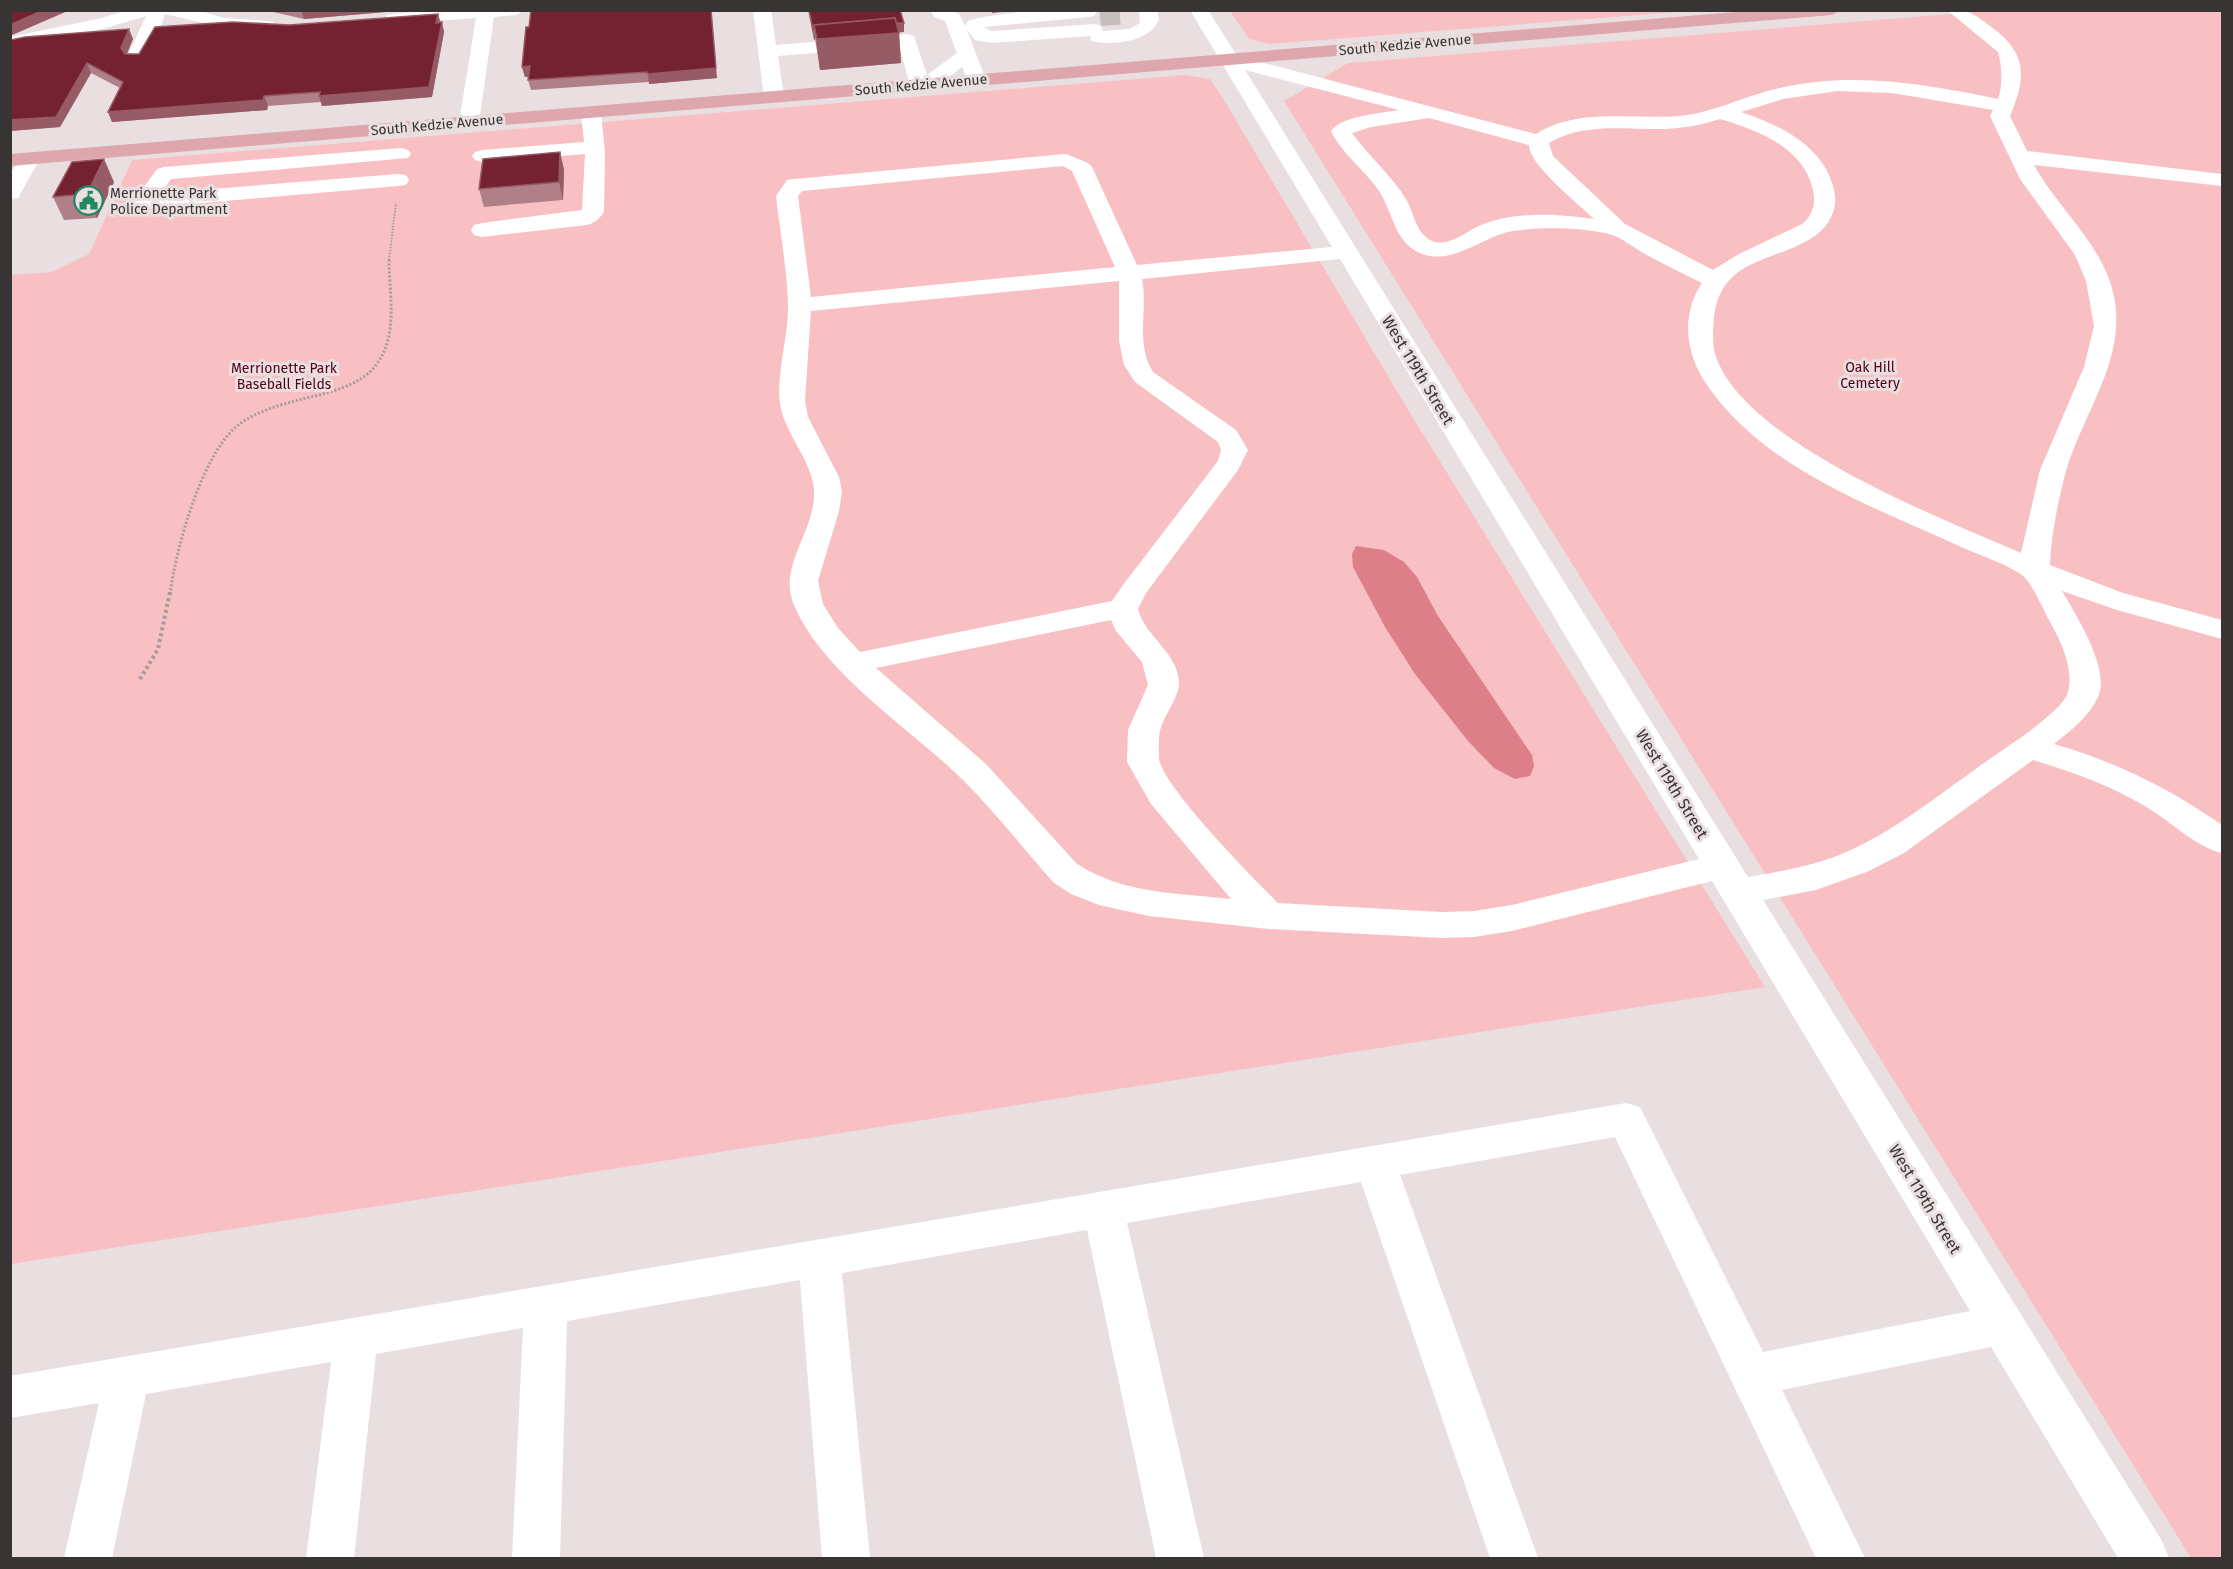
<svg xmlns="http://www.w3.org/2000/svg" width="2233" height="1569" font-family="'Fira Sans',sans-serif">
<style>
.green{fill:#f9c0c4}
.water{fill:#dc7f89}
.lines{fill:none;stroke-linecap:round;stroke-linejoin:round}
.minor-tunnel{stroke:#c6bdbe;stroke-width:20;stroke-dasharray:20 10;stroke-linecap:butt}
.path-far2{stroke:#a49b9c;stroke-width:2;stroke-dasharray:1.5 1.5;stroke-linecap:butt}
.path-far1{stroke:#a49b9c;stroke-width:3;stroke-dasharray:2 2;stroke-linecap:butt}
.path{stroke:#a49b9c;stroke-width:4;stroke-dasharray:3 3;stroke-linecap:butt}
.minor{fill:#fff;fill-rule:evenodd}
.major{fill:#dda7ad;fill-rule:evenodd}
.wall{fill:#af8088}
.shaded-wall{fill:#975b66}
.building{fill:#742231;stroke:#975b66;stroke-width:1.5}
.labels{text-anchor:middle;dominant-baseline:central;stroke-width:6;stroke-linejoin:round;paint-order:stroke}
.far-street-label{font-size:14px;fill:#383434;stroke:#eadfe0}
.far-poi-label{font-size:14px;fill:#383434;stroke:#eadfe0;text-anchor:start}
.far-park-label{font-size:14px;fill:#550018;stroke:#eadfe0}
.street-label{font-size:16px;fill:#383434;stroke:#eadfe0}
</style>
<rect width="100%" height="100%" fill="#eadfe0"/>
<g class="green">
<path d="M1230 11H1690L1270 44 1249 39Z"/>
<path d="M1988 11H2222V1558H2191L1284 101 1348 63Z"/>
<path d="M1185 75 1210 79 1221 95 1407 408 1765 987 11 1264V275L52 272 89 254 132 160Z"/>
</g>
<path class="water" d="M1356 546 1384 550 1404 562 1417 577 1438 616 1532 755 1534 766 1530 776 1515 779 1494 768 1468 741 1415 674 1385 627 1353 567 1352 554Z"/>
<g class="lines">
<path class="minor-tunnel" d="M1100 16 1127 14"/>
<path class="path-far2" d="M389 260 396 203"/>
<path class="path-far1" d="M170 594C176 549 201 457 236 427 254 412 277 406 298 400 323 394 360 387 376 365 399 335 389 294 389 259"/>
<path class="path" d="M140 679 158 649 170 592"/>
<g class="minor">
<path d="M128 10H196L225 18 267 21 273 22 276 26 273 30 267 31 225 28 165 14 160 29 145 57 143 61H129L127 57 146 16 106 28 10 48V37L102 18Z"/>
<path d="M435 10H525L516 15 494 17 479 122 476 126H462L459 122 476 18 393 24 387 23 384 19 387 15 393 14Z"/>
<path d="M753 10H771L776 45 907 34 914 36 927 75 957 53 945 21 934 17 931 10H950L959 14 965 26 968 21C988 13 1078 5 1097 12L1094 16 1088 17 984 27 991 31 1095 24 1101 26 1103 31 1129 29 1140 23 1139 10H1157L1159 19C1151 42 1113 46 1091 41L1090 36 991 43 975 40 967 30 986 80 983 84H969L962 67C947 78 933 94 913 89L910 85 899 46 778 56 784 97 781 101H767L764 97Z"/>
<path d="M1190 10H1208L1237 56 1536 134C1579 107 1631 120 1679 116 1714 113 1746 95 1780 88 1853 71 1926 84 1998 99 2003 86 2002 65 1998 52L1947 10C1969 10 1973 13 1990 26 2027 52 2027 77 2010 116L2027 151 2222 174V186L2034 165C2056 205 2093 236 2109 279 2135 349 2085 407 2066 471 2058 501 2051 535 2050 565L2123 593 2222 620V639L2117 610 2062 591C2076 615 2111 670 2098 697 2089 717 2070 731 2054 744 2116 762 2169 788 2222 825V853C2196 847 2171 822 2148 808 2112 786 2073 772 2033 760L1904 853 1869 871 1816 890 1763 900 2162 1541 2169 1558H2118L1991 1347 1782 1390 1865 1558H1816L1615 1137 1400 1175 1538 1558H1490L1361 1182 1127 1223 1204 1558H1156L1087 1230 842 1273 870 1558H822L800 1280 567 1321 560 1558H512L523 1328 376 1354 354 1558H306L331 1362 146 1394 112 1558H64L99 1403 10 1418V1376L1626 1103 1640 1107 1763 1352 1970 1311 1712 881 1512 931 1474 937 1442 938 1269 929 1149 916 1099 905 1071 894 1053 882C1023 848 995 812 963 780 910 728 823 674 794 605 777 567 816 530 814 491 813 461 784 434 780 403 776 374 789 335 788 304 787 268 780 232 776 196L787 180 795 179 1066 154 1088 163 1092 167 1137 265 1332 247ZM1245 70 1399 110C1382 113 1341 116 1331 131 1342 154 1365 170 1379 191 1391 209 1394 234 1410 247 1445 274 1480 236 1513 231 1543 227 1579 227 1609 234 1621 237 1634 248 1645 254 1664 264 1683 274 1702 283 1680 316 1686 354 1707 385 1765 469 1870 505 1959 546 1976 554 2007 564 2022 575 2031 581 2044 611 2050 622 2061 641 2074 669 2068 692 2064 710 2010 745 1994 756 1946 789 1898 830 1844 853 1814 866 1781 871 1748 877ZM1837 91 1892 93 1993 110 1990 116 2020 179 2075 255 2086 281 2094 326 2084 367 2040 470 2021 553C1941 518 1742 442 1715 354 1712 342 1713 329 1714 317 1722 252 1783 264 1821 231 1832 220 1838 205 1834 190 1824 146 1780 125 1741 112L1783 99ZM1429 118 1529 145C1529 165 1579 204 1594 219 1557 214 1516 211 1481 225 1465 232 1447 249 1430 240 1416 232 1414 214 1407 201 1392 175 1369 157 1352 133L1371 127ZM1720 119C1758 130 1804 148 1813 190 1816 203 1813 215 1802 224L1739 254 1713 270 1625 224 1553 156 1549 143C1584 122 1626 130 1665 129 1684 128 1702 125 1720 119ZM1063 166 1072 171 1115 267 811 297 798 196 802 191ZM1340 259 1699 859 1512 905 1474 911 1442 912 1278 903C1256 881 1160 784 1159 758 1159 750 1158 739 1160 731 1163 717 1179 697 1179 684 1179 653 1145 637 1138 609L1146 593 1238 470 1248 450 1236 430 1153 372C1135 344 1148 310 1142 279ZM1119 281V340L1124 365 1135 382 1218 442 1221 450 1218 461 1123 585 1112 601 860 652 838 628 823 604 818 581 839 511 842 492 839 477 808 417 805 400 811 311ZM1111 620 1116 631 1142 662 1148 685 1128 730 1127 762 1151 804 1231 899C1178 893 1123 894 1077 864L986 764 876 668Z"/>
<path d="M591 106 598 108 601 112 605 153 604 212C599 219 595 223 587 225L482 237 474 235 471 230 474 225 482 223 582 210 585 154 482 162 475 160 472 156 475 152 482 150 584 142 581 112 584 108Z"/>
<path d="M401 148 408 150 411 154 408 158 171 179 161 193 398 174 406 175 409 180 406 185 398 186 145 208 137 206 134 201 157 169 164 167Z"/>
<path d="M30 153 37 155 40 159 18 198 10 199V174L23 155Z"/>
</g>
<path class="major" d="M1760 10H1841L1832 15 10 166V154Z"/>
</g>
<g class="wall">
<path d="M264 10H409L304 19Z"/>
<path d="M808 10H900L904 32H899L901 63 820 70 815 39 814 40Z"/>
<path d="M438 14 444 32 432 97 322 106 321 102 268 106 267 110 112 122 108 112 120 88 91 73 60 127 10 131V40L133 39 127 54H139L289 25Z"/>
<path d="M529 27 717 78 649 84V82L531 90 528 80 529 77H525L522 67Z"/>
<path d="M560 152 564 170 563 200 484 207 479 189Z"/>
<path d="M114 182 97 218 64 220 53 197Z"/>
</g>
<g class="shaded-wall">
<path d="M44 10H70L10 36V25Z"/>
<path d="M301 10H409L304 19Z"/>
<path d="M711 10 717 78 649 84 648 74Z"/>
<path d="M992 10H1021L992 13Z"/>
<path d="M438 14 440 23H436Z"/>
<path d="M442 22 444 32 432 97 322 106 319 96Z"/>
<path d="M904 23V32L858 36 899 33 901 63 820 70 815 30Z"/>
<path d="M129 29 133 39 125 58 121 48Z"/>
<path d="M813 30H814L815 39 814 40Z"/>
<path d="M87 63 91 73 60 127 10 131V120Z"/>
<path d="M530 66 532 76 525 77 522 67Z"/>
<path d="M264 96 268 106 267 110 112 122 108 112Z"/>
<path d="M560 152 564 170 563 200 559 182Z"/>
<path d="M104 159 114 182 97 218 87 194Z"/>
</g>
<g class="building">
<path d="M10 10H44L10 25Z"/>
<path d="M531 10H711L716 68 648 74 647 72 528 80 530 66 522 67 526 27H529Z"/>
<path d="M809 10H900L904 23H896L895 18 814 25V30H813Z"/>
<path d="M438 14 436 23 442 22 429 87 319 96 320 92 264 96 263 100 108 112 123 82 87 63 56 117 10 120V40L25 37 129 29 121 48 125 54H139L155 27 233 22 289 25Z"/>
<path d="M895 18 899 33 817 39 814 25Z"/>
<path d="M560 152 559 182 479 189 483 159Z"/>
<path d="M104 159 87 194 53 197 72 162Z"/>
</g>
<defs>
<symbol id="civic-ring" viewBox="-11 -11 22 22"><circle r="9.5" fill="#eadfe0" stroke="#228762" stroke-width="1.5"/><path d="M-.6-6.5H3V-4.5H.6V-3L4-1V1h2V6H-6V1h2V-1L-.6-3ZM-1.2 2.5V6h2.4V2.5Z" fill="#228762"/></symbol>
</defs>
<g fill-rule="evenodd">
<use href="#civic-ring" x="72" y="184" width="33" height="33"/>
</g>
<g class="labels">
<g class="far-street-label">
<text transform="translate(1405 45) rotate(-5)">South Kedzie Avenue</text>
<text transform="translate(921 85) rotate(-5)">South Kedzie Avenue</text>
<text transform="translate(437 125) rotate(-5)">South Kedzie Avenue</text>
</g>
<g class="far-poi-label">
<text x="110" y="193">Merrionette Park<tspan x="110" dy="16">Police Department</tspan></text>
</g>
<g class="far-park-label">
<text x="1870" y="367">Oak Hill<tspan x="1870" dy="16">Cemetery</tspan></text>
<text x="284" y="368">Merrionette Park<tspan x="284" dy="16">Baseball Fields</tspan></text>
</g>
<g class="street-label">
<text transform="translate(1418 370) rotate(59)">West 119th Street</text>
<text transform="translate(1672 784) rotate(59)">West 119th Street</text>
<text transform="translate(1925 1199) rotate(59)">West 119th Street</text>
</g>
</g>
<rect width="2233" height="1569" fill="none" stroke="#383434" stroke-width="24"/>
</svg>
